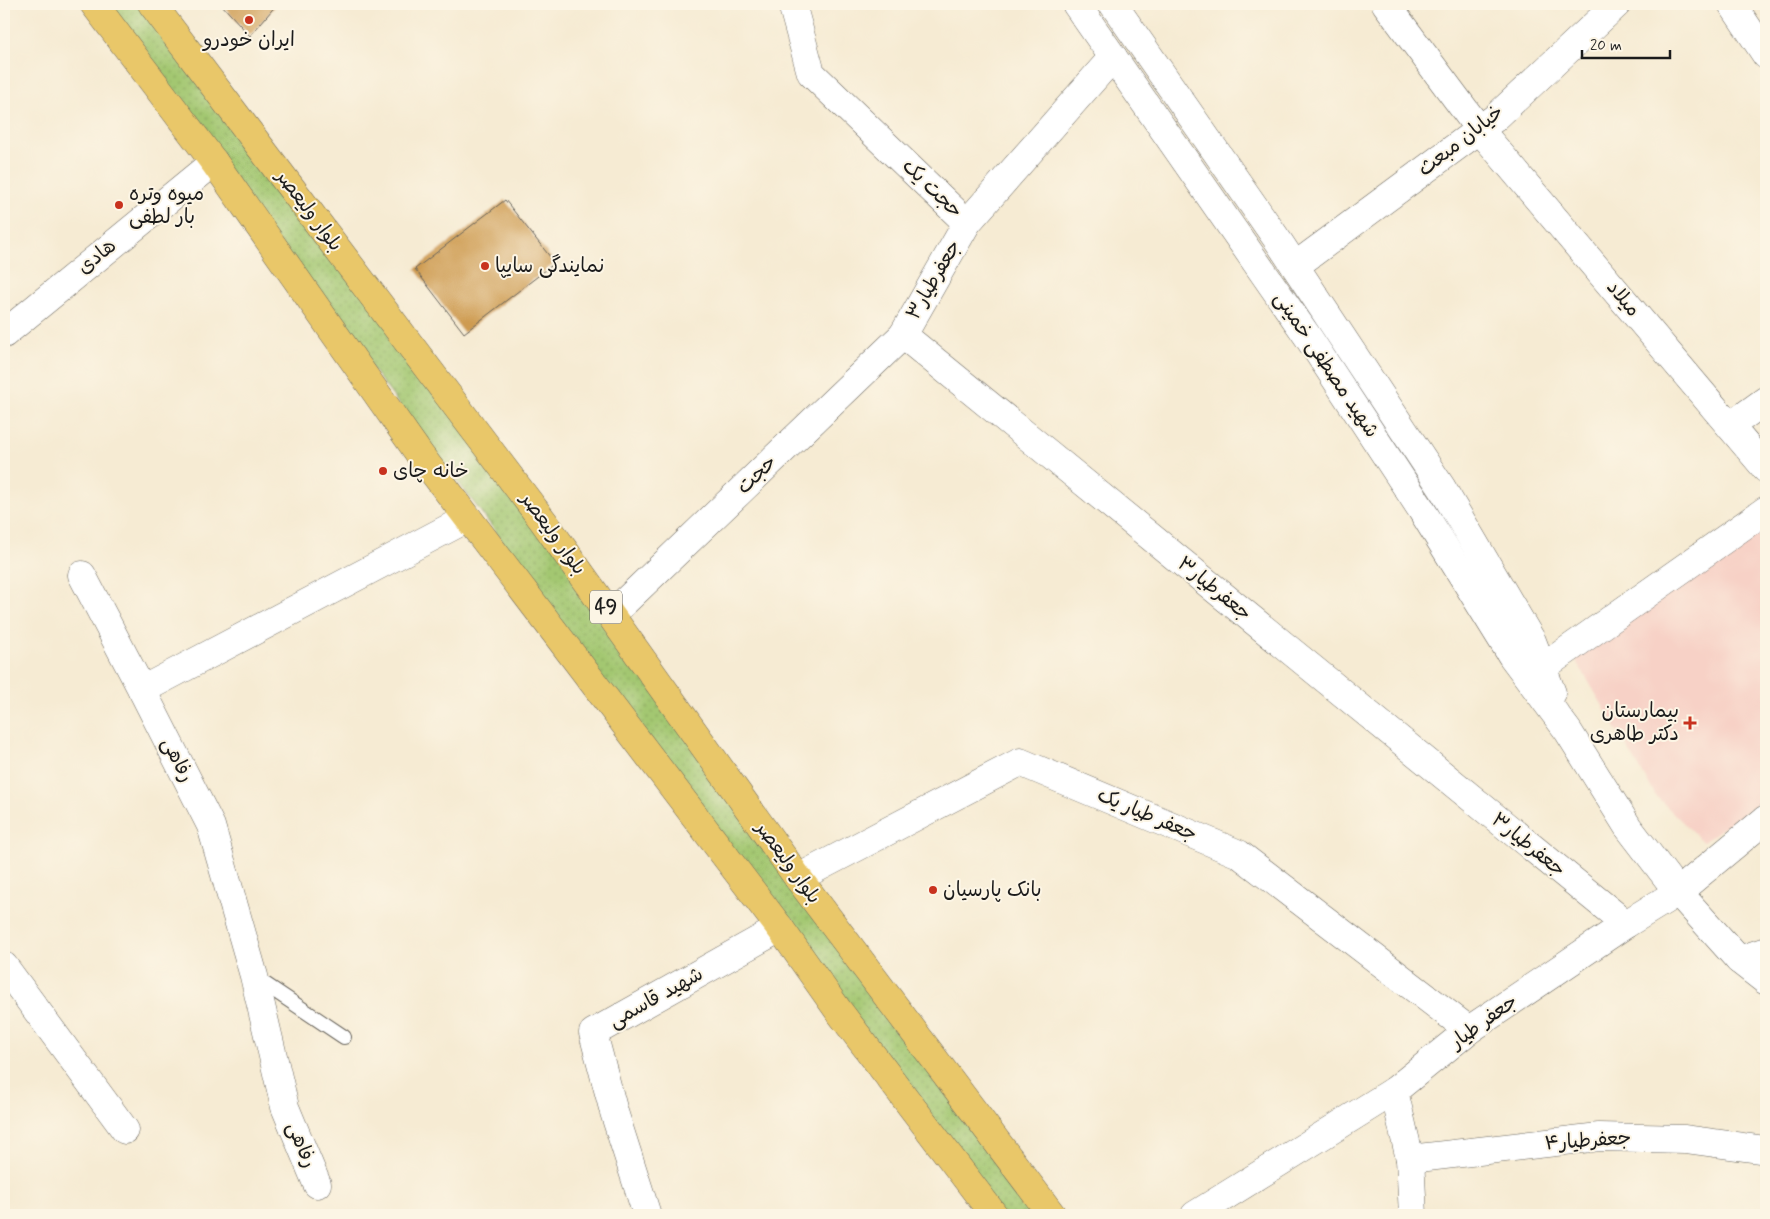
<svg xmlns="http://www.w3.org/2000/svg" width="1770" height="1219" font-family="Mynerve,'Playpen Sans Arabic',sans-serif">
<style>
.built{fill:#f7d1c6}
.grass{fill:url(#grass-dots);stroke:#607246}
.building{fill:#ce9b51}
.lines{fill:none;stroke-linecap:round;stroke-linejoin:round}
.service-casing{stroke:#68645c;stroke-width:16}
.minor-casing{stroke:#68645c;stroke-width:29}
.tertiary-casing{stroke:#68645c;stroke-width:29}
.primary-casing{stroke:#68645c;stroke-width:29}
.service{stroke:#fff;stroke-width:14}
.minor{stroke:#fff;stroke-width:28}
.tertiary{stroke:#fff;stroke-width:28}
.primary{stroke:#e9c769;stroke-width:28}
.poi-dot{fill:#c8321e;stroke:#fcf5e5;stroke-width:2}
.labels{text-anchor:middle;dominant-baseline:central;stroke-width:4;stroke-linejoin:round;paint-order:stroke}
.shield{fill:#fcf5e5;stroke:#5f5d58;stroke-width:1}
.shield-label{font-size:19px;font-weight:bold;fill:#1c1c1c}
.poi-label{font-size:20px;fill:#1c1c1c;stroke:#fcf5e5;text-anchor:start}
.street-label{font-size:20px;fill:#1c1c1c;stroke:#fcf5e5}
</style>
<defs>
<pattern id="grass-dots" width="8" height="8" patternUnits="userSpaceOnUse" patternTransform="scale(1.25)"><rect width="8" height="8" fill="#a3c771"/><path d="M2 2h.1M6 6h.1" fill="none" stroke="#8caa61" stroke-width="1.8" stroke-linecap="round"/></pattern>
</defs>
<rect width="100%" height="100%" fill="#fcf5e5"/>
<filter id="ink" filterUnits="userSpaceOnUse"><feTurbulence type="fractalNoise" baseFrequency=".02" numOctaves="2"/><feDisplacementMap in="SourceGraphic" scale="10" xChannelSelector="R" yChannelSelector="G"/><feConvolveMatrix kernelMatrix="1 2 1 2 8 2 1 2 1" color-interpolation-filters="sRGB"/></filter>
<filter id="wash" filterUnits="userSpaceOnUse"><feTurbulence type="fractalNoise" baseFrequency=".0096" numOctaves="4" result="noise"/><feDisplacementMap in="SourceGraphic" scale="20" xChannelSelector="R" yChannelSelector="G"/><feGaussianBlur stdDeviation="1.12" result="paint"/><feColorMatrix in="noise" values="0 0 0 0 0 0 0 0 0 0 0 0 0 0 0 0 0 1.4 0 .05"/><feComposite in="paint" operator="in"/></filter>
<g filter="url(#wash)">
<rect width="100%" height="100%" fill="#f6ebd3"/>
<path class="built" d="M1766 513V798L1703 842 1656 796 1570 650Z"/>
<path class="grass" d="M95 4H152L1051 1215H994L839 1010 490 524Z"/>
<g id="blocks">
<g class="building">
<path d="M221 4H277L250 36Z"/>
<path d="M505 200 555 263 464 333 415 269Z"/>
</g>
</g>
</g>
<g filter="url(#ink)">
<use href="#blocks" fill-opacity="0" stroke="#68645c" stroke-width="1"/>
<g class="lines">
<defs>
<path id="service" d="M256 978 344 1037"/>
<g id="minor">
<path d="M792 4 811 73 967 223 1113 57"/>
<path d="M1386 4 1479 129 1766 469"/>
<path d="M1732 4 1766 55"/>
<path d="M967 223 903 335 1626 924"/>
<path d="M1295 266 1495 118 1617 4"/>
<path d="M4 334 214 162"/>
<path d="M1730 426 1766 400"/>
<path d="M82 575 142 690"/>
<path d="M611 615 903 335"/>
<path d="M1542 668 1766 510"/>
<path d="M798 878 1020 762 1239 854 1469 1030"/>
<path d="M1739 960 1766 951"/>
<path d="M4 966 125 1130"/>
<path d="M1394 1091 1410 1159 1413 1215"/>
<path d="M1410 1159 1599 1137 1685 1139 1766 1150"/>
<path d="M317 1184 285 1107 254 976 211 826 142 690 468 518"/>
<path d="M647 1215 614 1112 593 1033 780 928"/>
<path d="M1195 1215 1394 1091 1469 1030 1626 924 1678 892 1766 819"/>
</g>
<g id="tertiary">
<path d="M1076 4 1308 337 1421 509 1512 656 1568 731 1628 827 1678 892 1739 960 1766 981"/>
<path d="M1113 4 1279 242 1442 488 1532 641 1552 693"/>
</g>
<g id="primary">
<path d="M94 4 214 162 420 455 780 928 838 1010 994 1215"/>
<path d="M152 4 544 522 798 878 1052 1215"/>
</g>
</defs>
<use href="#service" class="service-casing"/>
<use href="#minor" class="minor-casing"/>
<use href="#tertiary" class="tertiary-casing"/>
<use href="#primary" class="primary-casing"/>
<use href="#service" class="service"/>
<use href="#minor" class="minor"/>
<use href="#tertiary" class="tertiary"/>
<use href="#primary" class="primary"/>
</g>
</g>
<g class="poi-dot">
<circle cx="249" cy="20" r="5"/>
<circle cx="119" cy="205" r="5"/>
<circle cx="485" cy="266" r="5"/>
<circle cx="383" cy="471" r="5"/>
<path d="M1687.5 715.5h5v5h5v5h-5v5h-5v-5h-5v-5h5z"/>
<circle cx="933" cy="890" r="5"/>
</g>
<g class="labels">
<rect class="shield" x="590" y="590.5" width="32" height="33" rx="4"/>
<g class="shield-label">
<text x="606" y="607">49</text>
</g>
<g class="poi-label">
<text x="249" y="40" text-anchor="middle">ایران خودرو</text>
<text x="129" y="194">میوه وتره<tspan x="129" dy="23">بار لطفی</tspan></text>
<text x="495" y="266">نمایندگی سایپا</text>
<text x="393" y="471">خانه چای</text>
<text x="1679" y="711" text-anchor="end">بیمارستان<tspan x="1679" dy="23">دکتر طاهری</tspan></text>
<text x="943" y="890">بانک پارسیان</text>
</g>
<g class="street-label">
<text transform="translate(1461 141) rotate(-38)">خیابان مبعث</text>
<text transform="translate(932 189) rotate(44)">حجت یک</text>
<text transform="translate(309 211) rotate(53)">بلوار ولیعصر</text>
<text transform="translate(97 257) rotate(-39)">هادی</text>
<text transform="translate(934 280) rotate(-60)">جعفرطیار۳</text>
<text transform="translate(1623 299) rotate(50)">میلاد</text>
<text transform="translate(1326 365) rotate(56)">شهید مصطفی خمینی</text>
<text transform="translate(757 475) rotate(-44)">حجت</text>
<text transform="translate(553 534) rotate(54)">بلوار ولیعصر</text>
<text transform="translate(1214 589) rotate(39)">جعفرطیار۳</text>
<text transform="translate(177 760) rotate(63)">رفاهی</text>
<text transform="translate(1147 815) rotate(23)">جعفر طیار یک</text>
<text transform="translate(1528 845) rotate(39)">جعفرطیار۳</text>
<text transform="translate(788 863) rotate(54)">بلوار ولیعصر</text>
<text transform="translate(656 998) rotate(-29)">شهید قاسمی</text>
<text transform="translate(1484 1022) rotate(-36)">جعفر طیار</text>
<text transform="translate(1588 1141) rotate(-4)">جعفرطیار۴</text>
<text transform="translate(301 1145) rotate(68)">رفاهی</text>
</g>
</g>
<rect width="1770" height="1219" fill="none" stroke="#fcf5e5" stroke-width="20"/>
<path d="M1582 50v8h88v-8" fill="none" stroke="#1c1c1c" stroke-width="2.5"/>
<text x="1590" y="50" font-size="15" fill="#1c1c1c" stroke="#fcf5e5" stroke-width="4" paint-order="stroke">20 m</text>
</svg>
